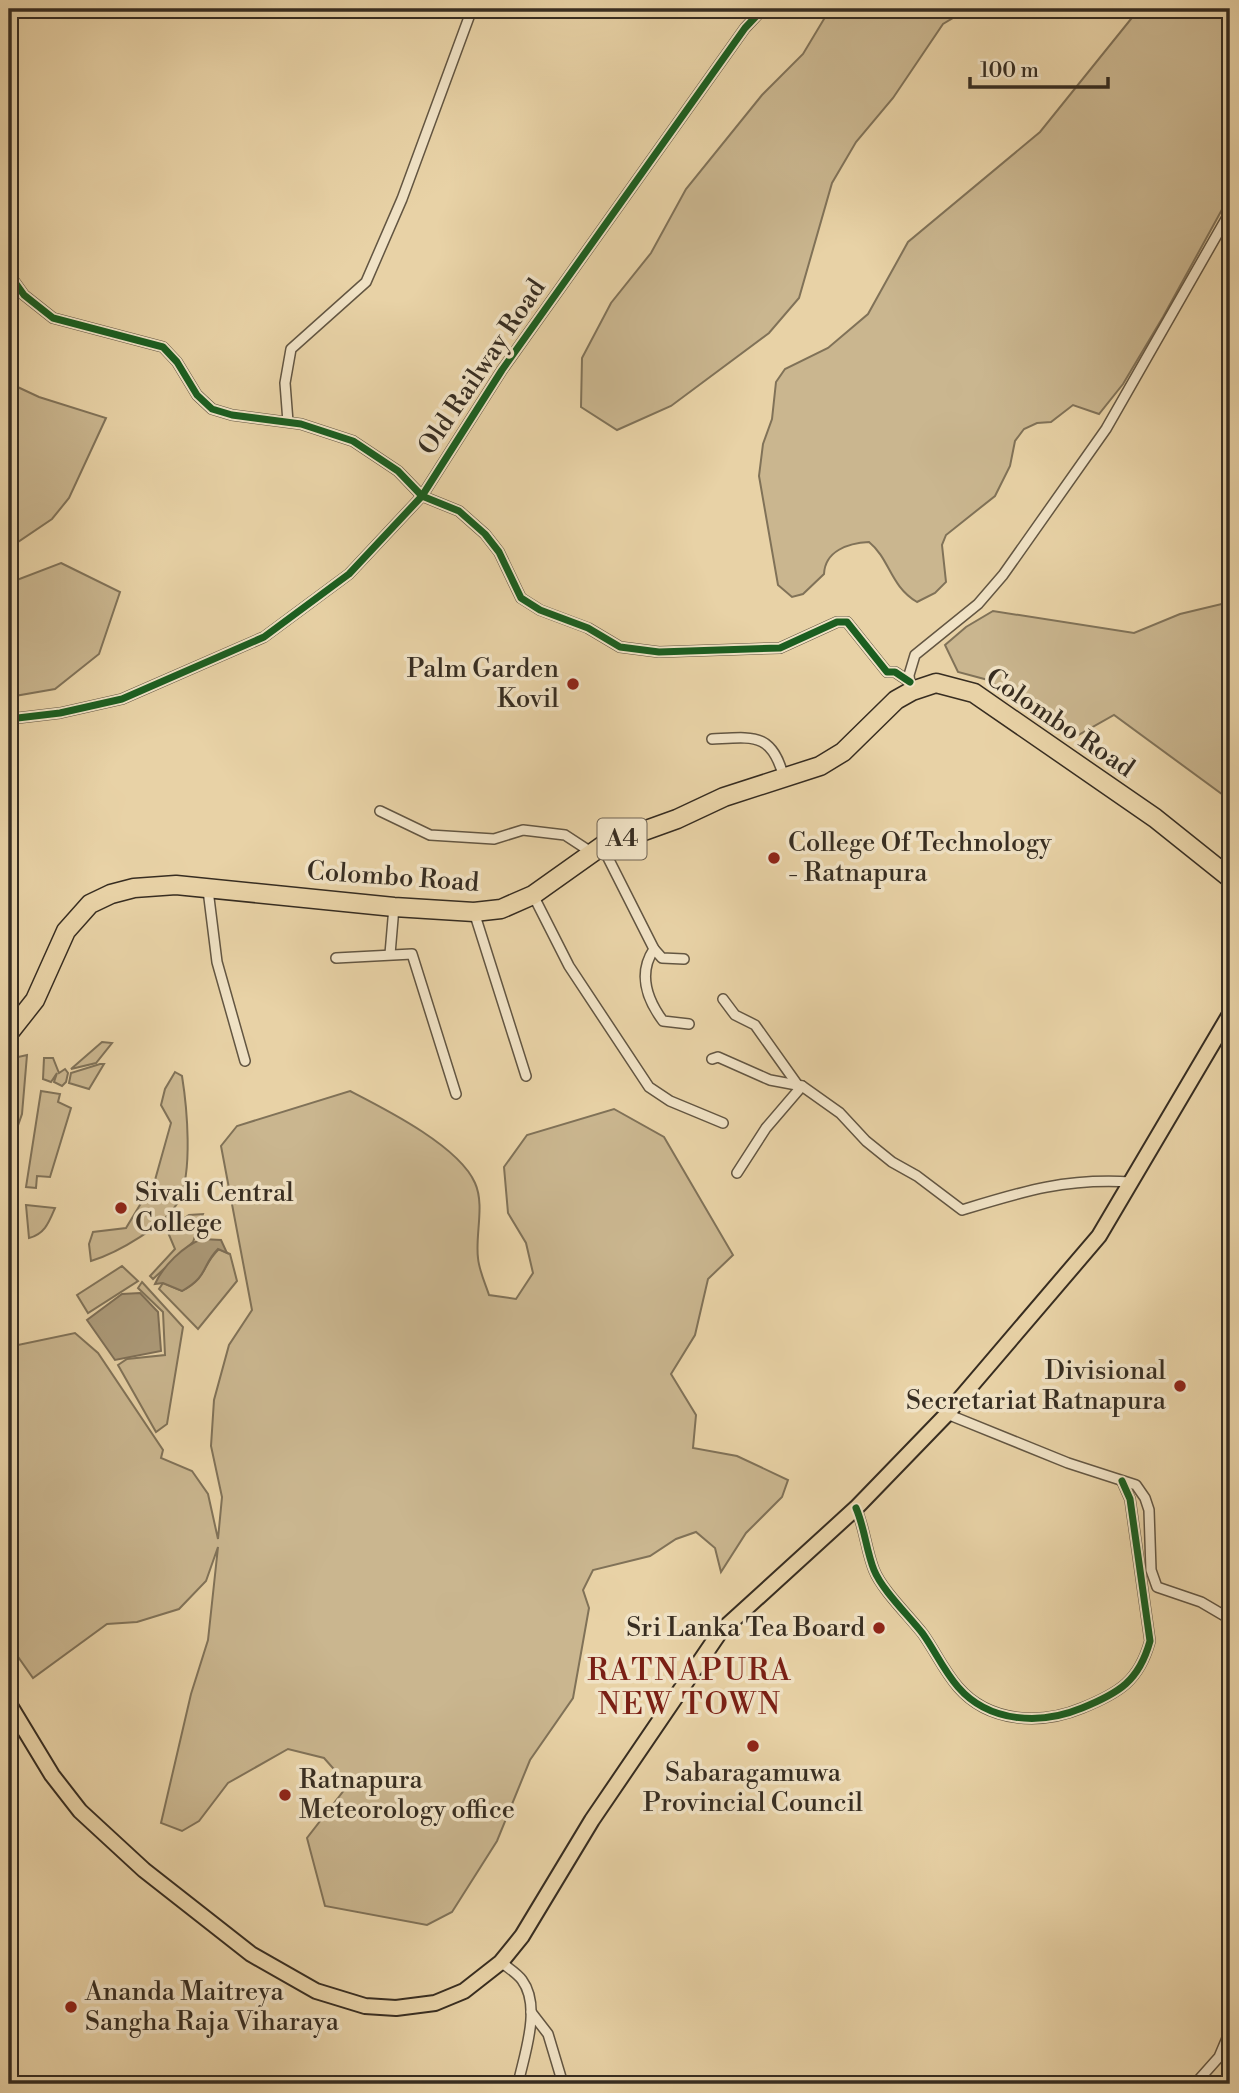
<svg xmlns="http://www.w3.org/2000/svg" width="1239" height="2093" font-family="'Libre Bodoni',serif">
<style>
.green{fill:#cab68f;stroke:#807258;stroke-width:2}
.water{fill:#ac9a79;stroke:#7d6e56;stroke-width:2}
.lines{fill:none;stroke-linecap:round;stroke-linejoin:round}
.street-casing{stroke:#635642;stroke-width:12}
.primary-casing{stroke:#372d21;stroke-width:18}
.highway-casing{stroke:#372d21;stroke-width:21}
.street{stroke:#f0e2c5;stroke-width:9}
.primary{stroke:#e8d2a6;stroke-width:14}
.highway{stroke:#e8d2a6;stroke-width:18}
.cycleway-casing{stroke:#f0e2c5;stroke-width:11}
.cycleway{stroke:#1b5e20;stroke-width:7}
.poi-dot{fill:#8f2418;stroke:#f0e2c5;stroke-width:2.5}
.labels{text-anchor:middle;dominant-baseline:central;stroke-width:7;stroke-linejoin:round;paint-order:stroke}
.shield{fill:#f0e2c5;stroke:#6e6352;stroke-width:2}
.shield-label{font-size:24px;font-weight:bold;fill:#372d21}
.street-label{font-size:26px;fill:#372d21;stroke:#f0e2c5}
.poi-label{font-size:26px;fill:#372d21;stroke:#f0e2c5;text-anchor:start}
.quarter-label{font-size:30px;letter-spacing:2px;fill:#7a1f14;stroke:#f0e2c5}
</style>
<rect width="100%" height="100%" fill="#e8d2a6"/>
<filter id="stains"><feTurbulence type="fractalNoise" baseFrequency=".00286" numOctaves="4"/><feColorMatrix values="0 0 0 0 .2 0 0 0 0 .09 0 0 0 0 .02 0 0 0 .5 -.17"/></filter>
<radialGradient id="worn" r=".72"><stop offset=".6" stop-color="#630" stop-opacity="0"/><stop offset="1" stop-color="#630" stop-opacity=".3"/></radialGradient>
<g class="green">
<path d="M830 9H968L943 24 893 98 856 142 832 183 799 298 769 333 671 406 617 430 581 407 582 358 611 303 651 253 686 189 762 95 803 54Z"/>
<path d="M1133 9H1230V195L1163 317 1123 384 1099 414 1073 405 1051 422 1037 423 1024 429 1015 441 1010 466 995 496 946 535 942 545 946 582 935 593 917 602C890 586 890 559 869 542 848 543 825 551 824 574L803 594 792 597 778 585 759 476 763 444 772 419 776 382 785 369 828 348 868 314 908 242 1040 132 1135 14Z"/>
<path d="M9 383 39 397 106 418 69 498 52 519 9 548Z"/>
<path d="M61 563 120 592 99 654 55 689 9 697V583Z"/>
<path d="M1230 602V800L1114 715 1073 738 988 680 958 672 945 645 966 627 993 611 1134 633 1180 614Z"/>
<path d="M102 1042 112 1043 96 1063 71 1069Z"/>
<path d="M27 1055 22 1114 9 1151V1059Z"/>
<path d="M44 1058H53L59 1073 65 1069 68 1073 66 1082 62 1086 54 1082 57 1073 51 1082 43 1079Z"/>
<path d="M100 1064H104L89 1089 69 1083 71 1073Z"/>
<path d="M175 1072 182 1076C187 1107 193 1172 179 1200 167 1225 117 1253 91 1261L89 1244 93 1232 126 1228 155 1180 171 1123 161 1105 165 1089Z"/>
<path d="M41 1091 60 1094 58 1102 71 1108 50 1177 37 1176 36 1188 26 1187Z"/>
<path d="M350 1091C385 1109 459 1146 475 1183 485 1205 475 1235 478 1258 479 1270 485 1283 489 1295L516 1299 533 1273 526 1243 508 1213 504 1167 527 1135 614 1109 664 1137 733 1255 708 1279 695 1335 671 1374 696 1415 693 1448 737 1456 788 1480 782 1497 746 1533 721 1572 715 1548 696 1532 676 1539 650 1556 593 1570 583 1590 589 1608 573 1698 530 1760 497 1841 452 1912 427 1925 325 1906 307 1838 348 1785 324 1758 288 1749 228 1783 199 1821 182 1831 161 1823 191 1694 208 1640 218 1547 206 1581 179 1609 137 1622 107 1624 33 1678 9 1644V1344L18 1345 75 1333 98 1353 163 1450 161 1458 192 1471 208 1494 218 1539 222 1497 211 1446 214 1400 229 1345 252 1310 221 1146 237 1126Z"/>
<path d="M26 1205 55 1208C49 1222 45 1234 29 1238Z"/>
<path d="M203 1214 193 1242 153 1279 150 1276 175 1249 167 1230 189 1215Z"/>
<path d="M219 1249 230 1254 237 1281 198 1329 159 1289 163 1283 182 1291C209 1276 201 1266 219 1249Z"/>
<path d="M122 1266 138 1281 88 1313 77 1295Z"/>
<path d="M142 1282 183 1327 167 1424 156 1432 118 1365 127 1359 165 1355 163 1312 138 1288Z"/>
</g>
<g class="water">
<path d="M202 1239 221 1240 227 1253 218 1249C201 1266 209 1276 182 1291L163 1283 155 1284C163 1266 183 1246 202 1239Z"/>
<path d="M140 1293 158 1312 161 1351 115 1360 87 1320 122 1294Z"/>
</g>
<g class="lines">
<defs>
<g id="street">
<path d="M9 274 24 295 53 318 163 347 177 362 197 395 212 409 232 415 301 424 353 441 398 471 422 496 459 511 485 534 499 552 521 598 540 610 588 628 620 647 659 652 780 648 837 622H847L887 672H895L910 682"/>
<path d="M288 422 285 383 291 349 366 282 402 199 472 9"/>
<path d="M910 685 909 675 915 655 978 604 1003 575 1106 429 1230 212"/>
<path d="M9 719 60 713 122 699 264 637 349 574 422 496 502 370 745 28 763 9"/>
<path d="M712 739C754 737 772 732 784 778"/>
<path d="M380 811 430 835 494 839 523 830 565 835 591 852"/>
<path d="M602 846 654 949C638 973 646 998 663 1021L689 1024"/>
<path d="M208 890 217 962 245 1061"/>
<path d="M533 895 569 966 649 1087 670 1101 723 1123"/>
<path d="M474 912 526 1076"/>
<path d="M654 949 662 958 684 959"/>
<path d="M390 954 394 907"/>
<path d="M336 958 412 954 456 1094"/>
<path d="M723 999 735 1015 755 1025 797 1084"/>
<path d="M712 1059 718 1057 770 1080 802 1086 840 1113 866 1141 892 1162 917 1176 962 1210C1024 1191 1065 1178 1131 1182"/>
<path d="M737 1173 766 1128 802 1086"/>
<path d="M947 1414 1068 1463 1136 1485 1145 1498 1149 1510 1151 1570 1157 1587 1201 1602 1230 1619"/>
<path d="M856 1508C865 1529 866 1550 874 1570 882 1590 909 1616 923 1634 935 1651 944 1671 958 1687 989 1723 1041 1725 1082 1708 1119 1693 1139 1681 1150 1641L1130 1499 1122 1481"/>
<path d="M9 1727 17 1718"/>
<path d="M501 1962C508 1968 517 1973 522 1980 542 2007 524 2055 518 2084"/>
<path d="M531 2012 548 2034 563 2084"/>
<path d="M1195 2084 1219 2057 1230 2031"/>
</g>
<path id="primary" d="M9 1704 52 1775 80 1811 144 1870 251 1954 316 1991 365 2006 396 2008 435 2003 464 1991 501 1962 522 1936 592 1820 720 1632 856 1508 947 1414 1099 1236 1230 1014"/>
<path id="highway" d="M9 1033 35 1000 66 931 90 904 111 894 134 888 176 885 394 907 474 912 501 909 533 895 602 846 677 819 724 797 820 766 843 752 896 700 912 691 936 683 974 693 1155 818 1230 878"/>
</defs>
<use href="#street" class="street-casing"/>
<use href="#primary" class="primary-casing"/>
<use href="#highway" class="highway-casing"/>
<use href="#street" class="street"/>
<use href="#primary" class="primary"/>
<use href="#highway" class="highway"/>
<defs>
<g id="cycleway">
<path d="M9 274 24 295 53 318 163 347 177 362 197 395 212 409 232 415 301 424 353 441 398 471 422 496 459 511 485 534 499 552 521 598 540 610 588 628 620 647 659 652 780 648 837 622H847L887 672H895L910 682"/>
<path d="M9 719 60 713 122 699 264 637 349 574 422 496 502 370 745 28 763 9"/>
<path d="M856 1508C865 1529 866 1550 874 1570 882 1590 909 1616 923 1634 935 1651 944 1671 958 1687 989 1723 1041 1725 1082 1708 1119 1693 1139 1681 1150 1641L1130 1499 1122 1481"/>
</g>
</defs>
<use href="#cycleway" class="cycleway-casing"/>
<use href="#cycleway" class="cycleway"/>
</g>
<g class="poi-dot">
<circle cx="573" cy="684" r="7"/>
<circle cx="774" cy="858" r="7"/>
<circle cx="121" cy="1208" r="7"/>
<circle cx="1180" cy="1386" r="7"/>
<circle cx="879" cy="1628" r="7"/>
<circle cx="753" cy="1746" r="7"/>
<circle cx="285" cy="1795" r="7"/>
<circle cx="71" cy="2007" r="7"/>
</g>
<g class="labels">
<rect class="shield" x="597.5" y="818.5" width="49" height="41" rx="5"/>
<g class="shield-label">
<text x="622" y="839">A4</text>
</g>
<g class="street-label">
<text transform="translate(482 367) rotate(-56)">Old Railway Road</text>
<text transform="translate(1060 723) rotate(34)">Colombo Road</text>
<text transform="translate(393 877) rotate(4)">Colombo Road</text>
</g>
<g class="poi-label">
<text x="559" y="669" text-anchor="end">Palm Garden<tspan x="559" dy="30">Kovil</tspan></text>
<text x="788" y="843">College Of Technology<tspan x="788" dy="30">- Ratnapura</tspan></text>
<text x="135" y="1193">Sivali Central<tspan x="135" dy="30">College</tspan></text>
<text x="1166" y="1371" text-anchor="end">Divisional<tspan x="1166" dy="30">Secretariat Ratnapura</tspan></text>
<text x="865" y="1628" text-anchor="end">Sri Lanka Tea Board</text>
<text x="753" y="1773" text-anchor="middle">Sabaragamuwa<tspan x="753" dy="30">Provincial Council</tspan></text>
<text x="299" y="1780">Ratnapura<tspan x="299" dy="30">Meteorology office</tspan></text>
<text x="85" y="1992">Ananda Maitreya<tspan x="85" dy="30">Sangha Raja Viharaya</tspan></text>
</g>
<g class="quarter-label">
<text x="690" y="1671">RATNAPURA<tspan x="690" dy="34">NEW TOWN</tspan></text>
</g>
</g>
<rect width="1239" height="2093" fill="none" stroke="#e8d2a6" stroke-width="35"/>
<rect x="10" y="10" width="1218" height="2072" fill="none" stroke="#372d21" stroke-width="3.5"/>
<rect x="18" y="18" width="1204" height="2058" fill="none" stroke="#372d21" stroke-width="2"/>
<path d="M970 77v10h138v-10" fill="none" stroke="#372d21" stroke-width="3.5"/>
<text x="980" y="77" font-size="21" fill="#372d21" stroke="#f0e2c5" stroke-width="5" paint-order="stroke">100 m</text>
<rect width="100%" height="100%" filter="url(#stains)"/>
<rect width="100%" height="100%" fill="url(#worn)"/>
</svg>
